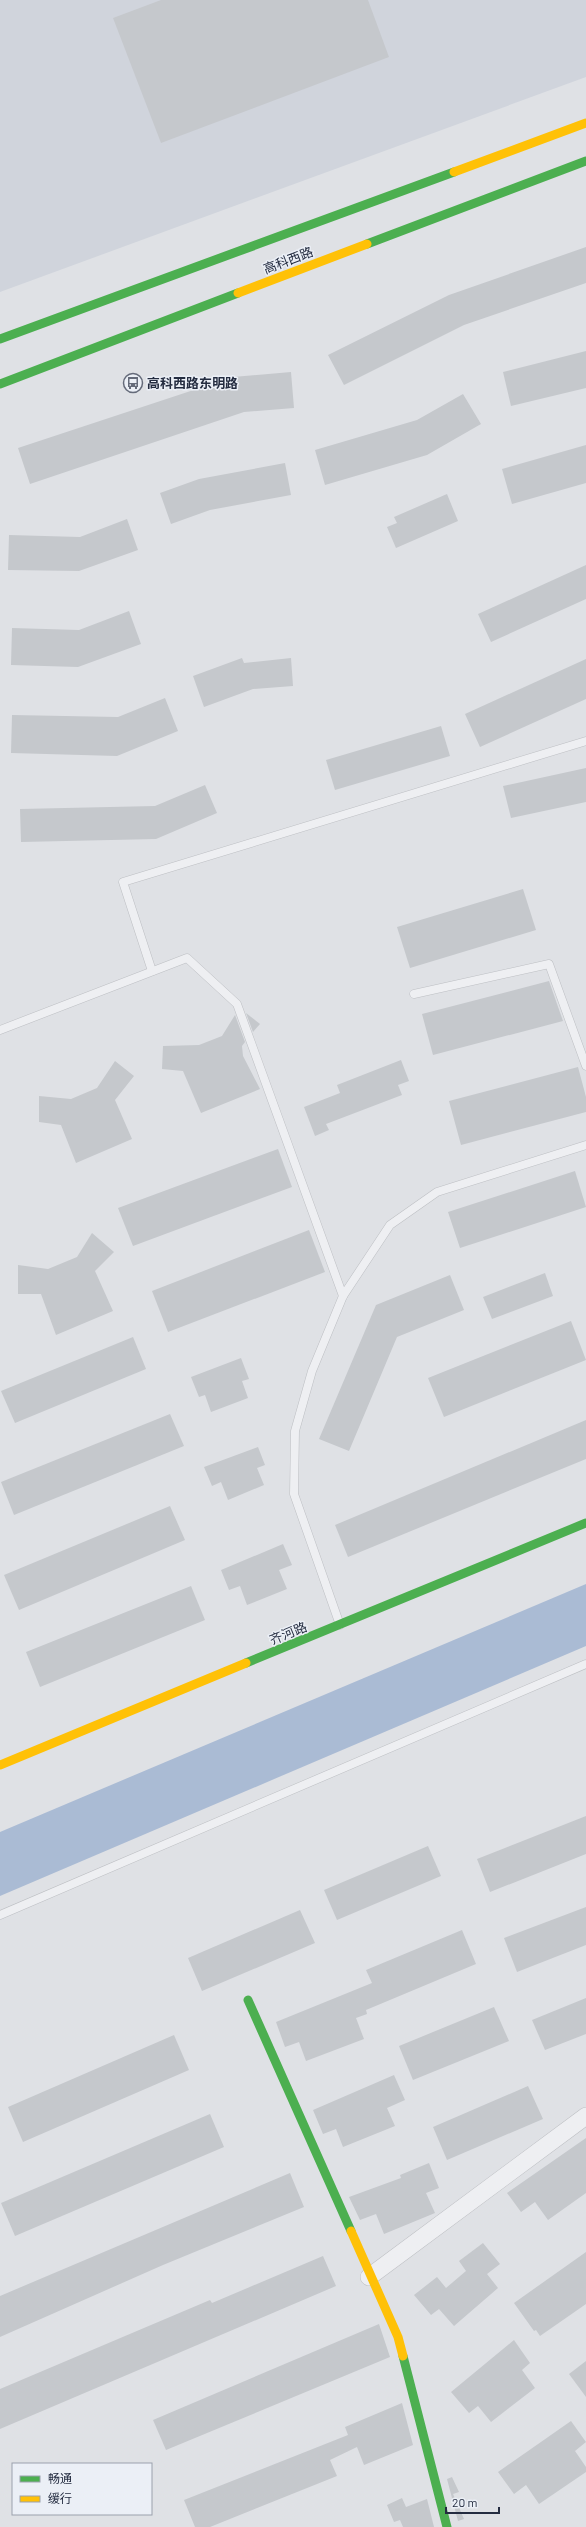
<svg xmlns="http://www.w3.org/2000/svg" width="586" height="2527" font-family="Barlow,'Noto Sans SC',sans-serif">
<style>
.built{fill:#d0d4dc}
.water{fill:#aabbd4}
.building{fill:#c5c8cc}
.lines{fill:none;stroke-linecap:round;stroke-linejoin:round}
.lane-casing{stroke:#bdbfc3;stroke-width:9}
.street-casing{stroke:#bdbfc3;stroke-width:18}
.lane{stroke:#eeeff2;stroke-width:8}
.street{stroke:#eeeff2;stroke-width:17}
.fast{stroke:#4caf50;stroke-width:9}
.slow{stroke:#ffc107;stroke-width:9}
.labels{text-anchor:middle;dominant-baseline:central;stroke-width:3;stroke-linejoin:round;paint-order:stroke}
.street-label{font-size:13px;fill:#242c40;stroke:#ebeff6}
.poi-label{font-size:13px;font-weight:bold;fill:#242c40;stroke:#ebeff6;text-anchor:start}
</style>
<rect width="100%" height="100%" fill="#dfe1e5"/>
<path class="built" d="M0 0H586V77L0 292Z"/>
<path class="water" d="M586 1584V1646L0 1896V1832Z"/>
<g class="building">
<path d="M161 0H368L389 57 161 143 113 18Z"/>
<path d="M586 247V283L464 325 344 385 328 355 449 295Z"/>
<path d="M586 351V388L511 406 503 372Z"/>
<path d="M291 372 294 408 244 412 30 484 18 448 233 377Z"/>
<path d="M463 394 481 424 427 455 325 485 315 450 417 420Z"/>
<path d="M586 445V483L512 504 502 469Z"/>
<path d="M285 463 291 495 210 510 171 524 160 493 199 479Z"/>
<path d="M447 494 458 521 396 548 387 527 397 523 394 517Z"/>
<path d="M127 519 138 550 79 571 8 570 9 535 80 537Z"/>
<path d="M586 565V599L491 642 478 614Z"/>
<path d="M129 611 141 644 78 667 11 665 12 628 79 630Z"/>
<path d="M242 658 244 663 291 658 293 686 253 689 204 707 193 676Z"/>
<path d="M586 659V699L480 747 465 714Z"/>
<path d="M165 698 178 731 117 756 11 753 12 715 118 717Z"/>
<path d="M441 726 450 756 335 790 326 760Z"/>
<path d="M586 768V802L511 818 503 786Z"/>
<path d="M205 785 217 813 156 839 21 842 20 809 155 806Z"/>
<path d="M523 889 536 930 410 968 397 927Z"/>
<path d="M549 981 563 1021 433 1055 422 1014Z"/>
<path d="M246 1013 260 1024 253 1032Z"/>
<path d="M235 1015 245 1042 242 1046 243 1056 260 1089 201 1113 183 1071 162 1069 163 1046 199 1045 222 1036Z"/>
<path d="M401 1060 409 1081 398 1085 402 1095 326 1124 329 1130 315 1136 304 1107 340 1093 337 1085Z"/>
<path d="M115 1061 134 1076 115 1100 132 1139 76 1163 61 1125 39 1122V1096L71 1099 97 1088Z"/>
<path d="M578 1067 586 1097V1112L461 1145 449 1101Z"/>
<path d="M278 1149 292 1187 133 1246 118 1208Z"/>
<path d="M575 1171 586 1207 460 1248 448 1212Z"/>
<path d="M309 1230 325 1272 168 1332 152 1291Z"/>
<path d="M92 1233 114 1252 95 1271 113 1311 56 1335 41 1294H18V1265L48 1269 77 1257Z"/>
<path d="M545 1273 553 1296 492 1319 483 1297Z"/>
<path d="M450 1275 464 1310 397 1337 349 1451 319 1439 376 1305Z"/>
<path d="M571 1321 586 1360 444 1417 428 1378Z"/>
<path d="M133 1337 146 1369 15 1423 1 1391Z"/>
<path d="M241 1358 249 1379 242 1381 248 1398 211 1412 205 1395 199 1397 191 1377Z"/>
<path d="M170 1414 184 1446 14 1515 1 1482Z"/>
<path d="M586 1420V1459L348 1557 335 1525Z"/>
<path d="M258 1447 265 1465 257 1468 264 1485 228 1500 221 1482 212 1486 204 1467Z"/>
<path d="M170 1506 185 1540 19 1610 4 1575Z"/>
<path d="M283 1544 292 1565 279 1570 287 1589 247 1605 240 1586 229 1590 221 1570Z"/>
<path d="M191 1586 205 1620 40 1687 26 1652Z"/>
<path d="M586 1816V1854L490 1892 477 1859Z"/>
<path d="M428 1846 441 1876 337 1920 324 1890Z"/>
<path d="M586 1907V1945L517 1972 504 1938Z"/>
<path d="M300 1910 315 1943 202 1991 188 1958Z"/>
<path d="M462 1930 476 1964 366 2010 367 2014 356 2018 364 2039 306 2061 299 2042 285 2047 276 2022 372 1983 366 1970Z"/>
<path d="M586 1998V2034L545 2050 532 2020Z"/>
<path d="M494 2007 509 2041 413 2080 399 2046Z"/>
<path d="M174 2035 189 2070 23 2142 8 2107Z"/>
<path d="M394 2075 405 2100 387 2108 395 2126 343 2147 336 2129 323 2134 313 2110Z"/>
<path d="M528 2086 543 2119 447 2160 433 2127Z"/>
<path d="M210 2114 224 2147 15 2236 1 2203Z"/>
<path d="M586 2138V2193L548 2220 535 2202 521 2212 507 2193Z"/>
<path d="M429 2163 439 2188 426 2193 435 2213 384 2234 376 2214 360 2220 349 2197 401 2178 400 2175Z"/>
<path d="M290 2173 304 2207 163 2265 0 2337V2296Z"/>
<path d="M483 2243 500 2264 487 2274 498 2288 454 2326 439 2309 431 2315 414 2295 437 2277 446 2288 466 2271 459 2261Z"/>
<path d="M586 2252V2304L540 2336 536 2330 534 2331 514 2303Z"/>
<path d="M323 2256 336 2286 0 2429V2389L210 2300 212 2303Z"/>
<path d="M379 2324 390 2357 166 2450 153 2420Z"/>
<path d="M514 2340 530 2363 522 2370 535 2388 491 2422 478 2406 469 2413 451 2392Z"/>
<path d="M586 2361V2397L569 2374Z"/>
<path d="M402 2403 413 2445 364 2465 357 2447 330 2460 337 2476 210 2527H195L184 2500 348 2435 345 2427Z"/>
<path d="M571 2421 586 2442 575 2451 586 2467V2472L539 2504 526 2485 514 2494 498 2472Z"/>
<path d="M452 2477 459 2492 453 2494 464 2519 458 2521 447 2479Z"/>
<path d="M402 2498 406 2507 427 2499 434 2527H403L400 2520 394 2522 387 2505Z"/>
</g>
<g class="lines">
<defs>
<g id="lane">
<path d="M152 971 123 882 586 741"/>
<path d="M414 994 549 964 586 1066"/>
<path d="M0 1030 187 958 237 1004 343 1296"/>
<path d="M340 1625 294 1494 295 1431 312 1371 343 1296 390 1225 437 1192 586 1145"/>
<path d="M0 1915 586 1664"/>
</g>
<path id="street" d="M369 2277 586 2116"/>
</defs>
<use href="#lane" class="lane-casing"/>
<use href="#street" class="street-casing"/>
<use href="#lane" class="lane"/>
<use href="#street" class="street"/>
<g class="fast">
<path d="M367 244 586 161"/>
<path d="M0 339 454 172"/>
<path d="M0 384 238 293"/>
<path d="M246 1663 586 1523"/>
<path d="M248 2000 351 2231"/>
<path d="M403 2356 447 2527"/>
</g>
<g class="slow">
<path d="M454 172 586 123"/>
<path d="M238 293 367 244"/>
<path d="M0 1765 246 1663"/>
<path d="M351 2231 398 2337 403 2356"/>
</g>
</g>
<defs>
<symbol id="bus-ring" viewBox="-11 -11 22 22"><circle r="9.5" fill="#ebeff6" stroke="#656b7a" stroke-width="1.5"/><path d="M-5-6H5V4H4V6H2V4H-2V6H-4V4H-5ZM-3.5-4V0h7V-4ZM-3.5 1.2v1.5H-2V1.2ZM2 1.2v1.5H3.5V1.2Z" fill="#656b7a"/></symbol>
</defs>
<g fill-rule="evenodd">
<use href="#bus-ring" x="122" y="372" width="22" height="22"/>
</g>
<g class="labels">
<g class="street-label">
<text transform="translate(288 260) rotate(-21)">高科西路</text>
<text transform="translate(288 1633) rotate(-22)">齐河路</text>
</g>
<g class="poi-label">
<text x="147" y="383">高科西路东明路</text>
</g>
</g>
<rect x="12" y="2463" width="140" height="52" fill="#ebeff6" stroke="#9ba1ad"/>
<rect x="20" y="2476" width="20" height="6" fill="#4caf50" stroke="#9ba1ad"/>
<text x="48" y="2483" font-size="12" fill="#242c40">畅通</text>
<rect x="20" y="2496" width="20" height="6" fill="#ffc107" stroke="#9ba1ad"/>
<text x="48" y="2503" font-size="12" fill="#242c40">缓行</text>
<path d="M446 2507v6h53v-6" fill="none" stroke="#242c40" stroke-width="2"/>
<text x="452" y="2507" font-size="12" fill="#242c40" stroke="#ebeff6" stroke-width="3" paint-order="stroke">20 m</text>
</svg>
